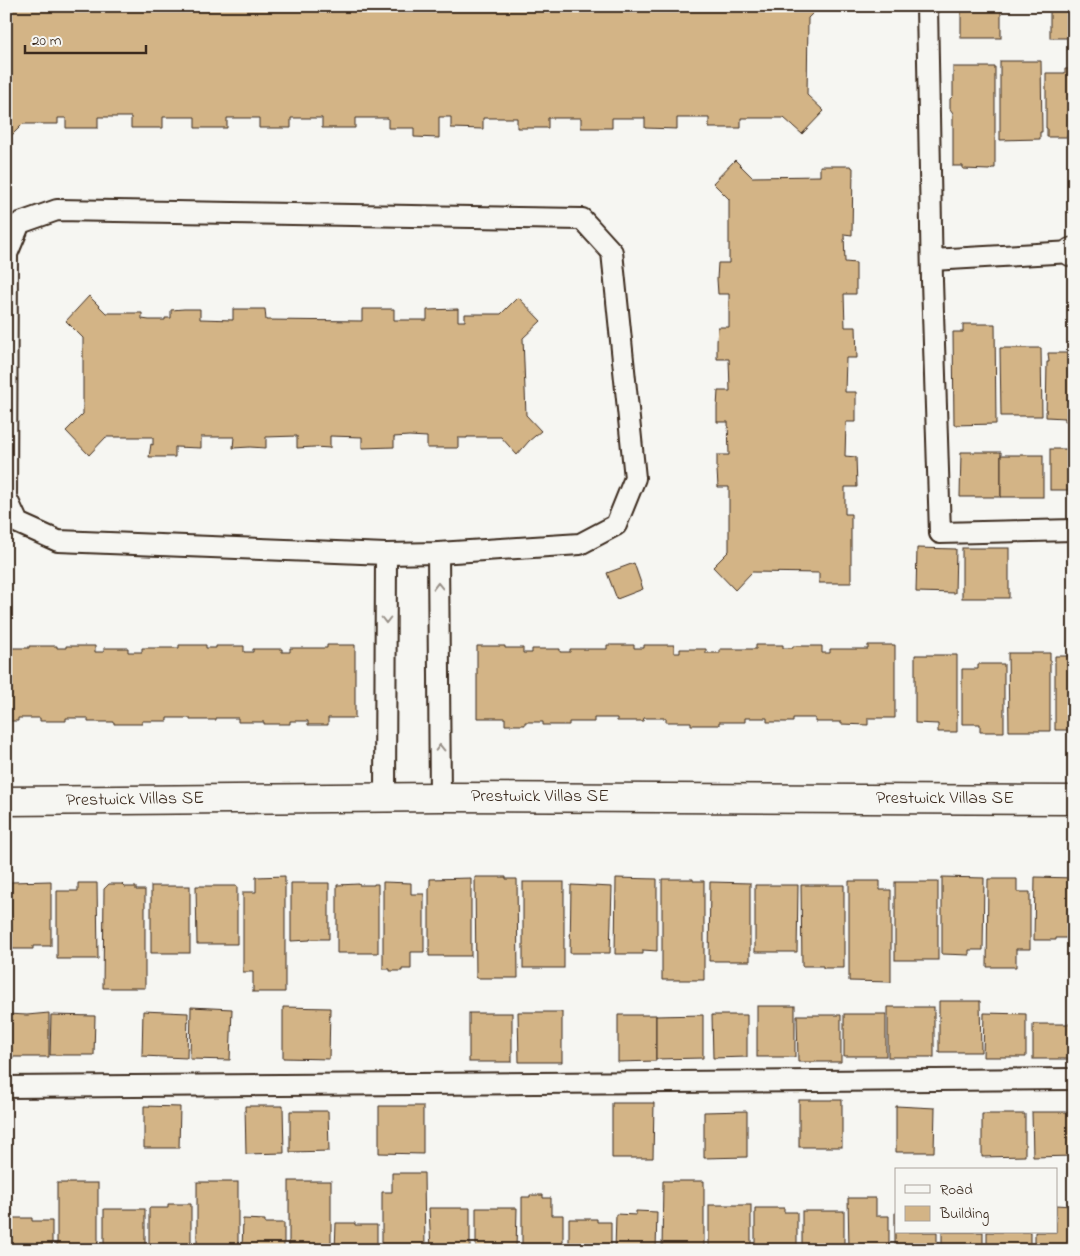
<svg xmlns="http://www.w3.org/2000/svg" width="1080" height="1256" font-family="'Indie Flower',sans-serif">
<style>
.building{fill:#d3b486;stroke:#3b2a1e}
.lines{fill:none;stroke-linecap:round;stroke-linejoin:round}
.lane-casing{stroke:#3b2a1e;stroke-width:24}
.street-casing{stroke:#3b2a1e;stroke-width:31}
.lane{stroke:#f6f6f2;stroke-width:20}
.street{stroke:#f6f6f2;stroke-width:28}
.oneway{stroke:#989088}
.labels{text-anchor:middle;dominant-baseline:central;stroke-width:4;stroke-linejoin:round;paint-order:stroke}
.street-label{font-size:18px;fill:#3b2a1e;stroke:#f6f6f2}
</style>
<rect width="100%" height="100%" fill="#f6f6f2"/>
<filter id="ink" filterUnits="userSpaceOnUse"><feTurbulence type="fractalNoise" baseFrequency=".02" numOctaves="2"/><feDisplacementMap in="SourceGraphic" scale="10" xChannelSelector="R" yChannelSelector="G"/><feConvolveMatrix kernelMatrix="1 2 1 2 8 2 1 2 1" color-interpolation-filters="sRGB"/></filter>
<g filter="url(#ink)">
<g class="building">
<path d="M6 6H820L808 18 807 95 824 111 802 134 784 118H741V128H709V118H677V129L645 128V118H612V128H581V118H548V128H517V118H483V129L451 128V117H439V138L414 137V128H388V118H355V128H322V118H291V128H259V118H227V128H195V117H163V128H131V117H98V128H66V118H58V124H23L6 141Z"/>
<rect x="961" y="6" width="40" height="32"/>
<rect x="1050" y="6" width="24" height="32"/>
<path d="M1000 61H1041L1042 132H1040V139L1000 140Z"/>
<path d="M953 67H995V168H992L989 170 963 169V166H953V113L950 109V99L953 96Z"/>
<path d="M1065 69H1074V137H1047V128H1046V73H1065Z"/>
<path d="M735 160 752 177 820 176V166H850L853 168 852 235 844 234 845 262 856 263V294H844L845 327H856L857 358H846L845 392H856V422H846L845 456 856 457 857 487H845V514H851V583H819V573L752 572 735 590 713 567 729 551V487H718L717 470V455H729L728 422H717V407L718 391H730L729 359H717V342L718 327H729V294H718L717 279 718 263H729V199L713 183Z"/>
<path d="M89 296 106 313H142V319L149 320H165V318H171V310L184 309H200V319L233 320V309H265L266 320 362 321V309H394V320H427V310L458 309V321H465V314H501L518 297 541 321 523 338 526 415 541 431 529 441 517 455 501 437H467V438H458V448H427V437L409 436 394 437V447L362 448V437L330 436V448L314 447 297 448V436L266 437V448L250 447 233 448 234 437H201V448L175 447V457H149L151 444 153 445V437H106L89 455 66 431 83 414V338L66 321Z"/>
<path d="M963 324H995L996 424 954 425 953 332H963Z"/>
<path d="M1000 348H1041L1042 416H1001Z"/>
<path d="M1048 353H1074V421H1065V418L1046 417 1047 362H1049Z"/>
<rect x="1050" y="449" width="24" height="41"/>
<path d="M961 452H1001V497H960Z"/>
<rect x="1001" y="455" width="42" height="42"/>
<path d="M917 548 956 549 955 593 916 592Z"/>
<rect x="962" y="548" width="47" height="50"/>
<path d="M634 563 643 589 617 599 607 573Z"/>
<path d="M179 645H206V648H216V646H244V652H253V649H282V652H290V648H327V645H355V718H328V725H308V721H290V724H264V722H238V718H216V720H190V718H167V721H142V724H114V722H88V718H66V721H40V718H18V721H6V648H29V646H57V648H66V646H95V652H104V648H128V652H142V648H179Z"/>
<path d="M607 645H634V648H644V645H674V653H680V649H706V653H720V649H756V645H783V648H793V646H822V653H830V649H868V645H895V718H868V725L841 724V722H815V718H793V722H767V718H745V722H719V725H691V722H666V718H644L643 721H617V718H594V722H569V725H543V722H525V725H505V718H477V646H505V648H523V653H532V649H560V652H570V649H607Z"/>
<path d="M1008 653H1050V731H1009Z"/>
<path d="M1069 653H1074V730H1055V656H1069Z"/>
<path d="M915 655H957V732H938V724L915 723Z"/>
<path d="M978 664H1004V732H980V724H962V669H978Z"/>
<path d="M285 876V992H253V972H243V892H256V877Z"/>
<path d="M475 877H506V879H517L518 978H476Z"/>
<path d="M942 877 984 878 983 950H969V955L942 954Z"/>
<path d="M1035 877 1074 878V938H1056V940H1034Z"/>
<path d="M471 878V956H429V888H430V879Z"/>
<path d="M616 878 657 879V951L643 950V954H615Z"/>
<path d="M662 879H693V881H704V980H662Z"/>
<path d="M988 879H1017V892H1030V949H1016V967H987Z"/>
<path d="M51 881V946H33V949H10L11 882Z"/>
<path d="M849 881H880V890H891V982L849 981Z"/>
<path d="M383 882 411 883V894H424V952H411V969H402V971H390V969H383Z"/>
<rect x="523" y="882" width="41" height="86"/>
<path d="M710 882 750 883V961H709Z"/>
<rect x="895" y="882" width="43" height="78"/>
<path d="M78 883H97L98 959H57V891H78Z"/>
<path d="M291 883H329V939H310V940L291 941Z"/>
<path d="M109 884H122L125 887H136V890H145V988H103L104 889Z"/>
<path d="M359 884V885H374V884H378V953H337V885Z"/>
<path d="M571 885 612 887 610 953H570Z"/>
<path d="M755 885H798L797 952H755Z"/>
<path d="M801 885H844V968H823V966H802Z"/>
<rect x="151" y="886" width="39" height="67"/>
<path d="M196 886H237V944H197Z"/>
<path d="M939 1001H980L981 1052H939Z"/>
<rect x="757" y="1006" width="38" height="51"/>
<path d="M191 1007 232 1009 230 1060 190 1059Z"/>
<path d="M283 1007 330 1008 329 1059 283 1058Z"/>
<rect x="888" y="1007" width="46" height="50"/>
<path d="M143 1011 188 1013 187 1058 142 1056Z"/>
<path d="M518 1012H562V1062H519Z"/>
<path d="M49 1013V1057H6V1014L27 1015Z"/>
<rect x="469" y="1013" width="43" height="49"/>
<path d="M984 1013 1026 1014V1057H983Z"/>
<rect x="844" y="1014" width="42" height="42"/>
<path d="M51 1015 95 1016 94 1055H50Z"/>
<path d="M618 1015H656V1061L618 1062Z"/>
<path d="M703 1015V1058L656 1059V1016Z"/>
<path d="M712 1015H747V1057L713 1058Z"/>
<path d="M797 1015H841V1062H798Z"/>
<rect x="1033" y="1024" width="39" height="35"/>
<rect x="799" y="1100" width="43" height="47"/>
<path d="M612 1103H654L653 1158H612Z"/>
<path d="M144 1106 180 1107 179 1148H144Z"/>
<path d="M245 1106H283L284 1153 246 1154Z"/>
<path d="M379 1106H423V1154L379 1153Z"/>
<path d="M896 1106 935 1108 934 1152H896Z"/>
<path d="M290 1111H328L329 1151 290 1152Z"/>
<path d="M747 1111V1157L704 1158V1112Z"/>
<path d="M1032 1112H1072L1073 1156 1033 1157Z"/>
<path d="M982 1114H1025V1156L982 1157Z"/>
<path d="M392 1173H424L425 1250H382V1192H392Z"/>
<rect x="289" y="1181" width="42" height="69"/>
<path d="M663 1181H704V1250H662Z"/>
<rect x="197" y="1182" width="41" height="68"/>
<rect x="57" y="1183" width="41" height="67"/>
<path d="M530 1195H543V1198H551V1215H563V1250H522V1197H530Z"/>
<path d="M848 1198H876V1216H889V1250H849Z"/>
<path d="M168 1204H191V1250H149V1208H168Z"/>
<rect x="709" y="1205" width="42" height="45"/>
<path d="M1056 1205 1074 1206V1250H1035V1232H1056Z"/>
<path d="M429 1208H470V1250H431Z"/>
<path d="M476 1208H517L516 1250H476Z"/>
<path d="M755 1208H784V1212H797V1250H755Z"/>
<rect x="104" y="1209" width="41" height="41"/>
<path d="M636 1211 657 1212 656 1250H615L616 1214 636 1215Z"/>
<rect x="802" y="1211" width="42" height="39"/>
<path d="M895 1213H896V1232H937V1250H895Z"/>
<path d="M9 1218H32V1221H52V1250H9Z"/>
<path d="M243 1219 265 1220V1223H284V1250H242Z"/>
<path d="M569 1219H597V1222H611V1250H569Z"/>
<path d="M336 1223H355V1225H377V1250H335Z"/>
<rect x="942" y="1232" width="41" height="18"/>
<rect x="987" y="1232" width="43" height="18"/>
</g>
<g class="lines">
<defs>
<g id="lane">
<path d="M927 6 932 281 940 533 1074 530"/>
<path d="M57 210 582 219 612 252 635 478 616 525 580 544 438 553 386 554 58 541 18 523 6 497 7 254 20 223Z"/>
<path d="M932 260 1072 252"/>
<path d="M438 553 440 797"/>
<path d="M385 797 386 554"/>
<path d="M6 1087 1074 1079"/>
</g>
<g id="street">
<path d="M1072 252H1074"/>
<path d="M6 801 440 797 1074 800"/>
</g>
</defs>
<use href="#lane" class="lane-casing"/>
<use href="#street" class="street-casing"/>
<use href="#lane" class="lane"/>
<use href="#street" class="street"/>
</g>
<defs><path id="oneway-chevron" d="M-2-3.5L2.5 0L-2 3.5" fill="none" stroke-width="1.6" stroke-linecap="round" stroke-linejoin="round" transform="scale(1.25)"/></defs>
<g class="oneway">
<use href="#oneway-chevron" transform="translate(438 586) rotate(-91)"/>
<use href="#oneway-chevron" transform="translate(386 620) rotate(90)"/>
<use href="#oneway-chevron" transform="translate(440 748) rotate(-91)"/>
</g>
</g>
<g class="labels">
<g class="street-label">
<text x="540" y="797">Prestwick Villas SE</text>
<text x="945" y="799">Prestwick Villas SE</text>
<text transform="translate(135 800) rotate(-1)">Prestwick Villas SE</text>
</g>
</g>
<rect width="1080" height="1256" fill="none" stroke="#f6f6f2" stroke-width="25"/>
<rect x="12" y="12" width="1055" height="1231" fill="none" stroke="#3b2a1e" stroke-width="2" filter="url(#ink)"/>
<rect x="895" y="1168" width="162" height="65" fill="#f6f6f2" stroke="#aba49d"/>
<rect x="905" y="1185" width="25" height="8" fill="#f6f6f2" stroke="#aba49d"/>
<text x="940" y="1194" font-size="15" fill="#3b2a1e">Road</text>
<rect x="905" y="1206" width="25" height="15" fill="#d3b486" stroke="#aba49d"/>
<text x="940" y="1218" font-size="15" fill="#3b2a1e">Building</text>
<path d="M25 45v8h121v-8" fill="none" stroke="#3b2a1e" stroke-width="2.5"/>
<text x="32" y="45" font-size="15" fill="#3b2a1e" stroke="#f6f6f2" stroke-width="4" paint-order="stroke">20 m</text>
</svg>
